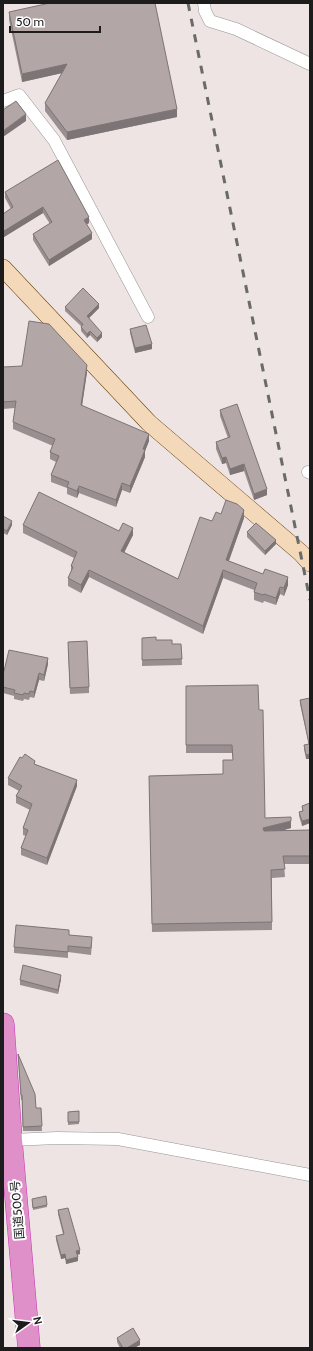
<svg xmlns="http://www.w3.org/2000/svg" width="313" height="1351" font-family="Cabin,'Noto Sans JP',sans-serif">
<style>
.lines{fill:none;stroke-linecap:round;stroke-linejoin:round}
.street-casing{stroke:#969696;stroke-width:13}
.secondary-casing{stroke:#6a430d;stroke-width:18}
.highway-casing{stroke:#ca31b6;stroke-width:23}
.street{stroke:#fff;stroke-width:12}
.secondary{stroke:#f4d8ba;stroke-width:17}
.highway{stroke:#df90c9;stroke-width:22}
.rail{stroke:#6a6a6a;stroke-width:3;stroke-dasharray:8 8;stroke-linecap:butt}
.wall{fill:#998f90}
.shaded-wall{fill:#7d7475}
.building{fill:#b2a6a7;stroke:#7d7475}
.labels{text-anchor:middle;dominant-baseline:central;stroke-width:4;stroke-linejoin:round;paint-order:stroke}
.street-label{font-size:12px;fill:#1c1c1c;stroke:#fff}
</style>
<rect width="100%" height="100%" fill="#ede4e3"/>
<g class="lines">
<defs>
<g id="street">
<path d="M204 3 205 11 210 21 236 29 310 64"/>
<path d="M3 101 19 95 54 140 148 317"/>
<path d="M308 472 310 473"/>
<path d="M11 1140 57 1138 118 1139 310 1175"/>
</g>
<path id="secondary" d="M3 268 149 423 301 553 310 563"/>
<path id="highway" d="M3 1024 11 1140 29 1348"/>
</defs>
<use href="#street" class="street-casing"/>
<use href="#secondary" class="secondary-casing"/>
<use href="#highway" class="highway-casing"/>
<use href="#street" class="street"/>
<use href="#secondary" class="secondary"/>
<use href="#highway" class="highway"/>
<path class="rail" d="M188 3 310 600"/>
</g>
<g class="wall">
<path d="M9 12 177 117 67 140 45 111V103L62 73 22 82 9 20Z"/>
<path d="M5 192 89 223 87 224 92 239 49 266 33 240V234L50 224 43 213 4 237 3 235V214L11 209 5 198Z"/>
<path d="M65 307 99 308 89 318 102 337 97 342 90 335 87 338 81 331V326L65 311Z"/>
<path d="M130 329 152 349 135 353 130 333Z"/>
<path d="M3 367 87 372 82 406 149 441 145 451V457L130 493 122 490 116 507 79 493 77 498 67 494V488L51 482V475L56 462 50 459V452L53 446 13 429V422L15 408 3 409Z"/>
<path d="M220 410 267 495 254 500 244 471 230 475 226 463 222 464 216 449V442L228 438 220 416Z"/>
<path d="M221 514 244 518 229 561 288 585 284 596 280 594 276 605 264 601 263 603 254 600V590L223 578 203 634 89 577 81 593 68 586V578L71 572V566L74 558 23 533V525L119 531 133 535 124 552 178 579 212 521Z"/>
<path d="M3 516 12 525 7 535 3 533Z"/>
<path d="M247 532 276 544 265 555 247 537Z"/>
<path d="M142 638 172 644H181L182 665 142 666Z"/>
<path d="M68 648 89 687V693L70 694Z"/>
<path d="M48 664 44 681 39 680 34 698 30 697 29 700 24 699 23 701 14 699V696L3 693V671Z"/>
<path d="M186 686 259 710 265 818 291 828 284 830H310V864H284L285 877 272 878V930L152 932 149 776 223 774 233 760 232 753H186Z"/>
<path d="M310 698V759H306L304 749V745L309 744 300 704V700Z"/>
<path d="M35 764 77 786 47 865 21 855V848L26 836 23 835V828L30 810 16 803V796L19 791 8 785V778Z"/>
<path d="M310 803V823L302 826 299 816V812L302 811V806Z"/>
<path d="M69 935 92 943 91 955 68 952V958L14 953V947Z"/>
<path d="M61 979 58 994 20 985V980Z"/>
<path d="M18 1054 36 1108H41L42 1131H23L22 1100H21Z"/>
<path d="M79 1111V1124L68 1125V1112Z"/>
<path d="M32 1199 47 1205V1207L33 1210Z"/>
<path d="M58 1210 80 1254 77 1255 78 1261 66 1264 65 1258 61 1259 56 1240V1236L63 1234 58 1214Z"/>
<path d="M117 1338 140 1345 134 1348H120L117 1342Z"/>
</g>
<g class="shaded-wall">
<path d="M67 64V72L22 82V74Z"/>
<path d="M177 109V117L67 140V132Z"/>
<path d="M26 114V121L3 137V131Z"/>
<path d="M43 207V213L4 237V231Z"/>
<path d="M89 217V223L84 226V220Z"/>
<path d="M92 233V239L49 266V260Z"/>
<path d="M99 304V308L87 320V316Z"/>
<path d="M90 331V335L87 338V334Z"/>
<path d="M102 333V337L97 342V338Z"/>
<path d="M152 344V349L135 353V348Z"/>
<path d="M87 365V372L81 412V405Z"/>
<path d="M149 434V441L145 451V457L130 493V486L143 449Z"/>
<path d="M226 457V463L222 464V458Z"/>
<path d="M244 464V471L230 475V469Z"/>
<path d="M122 483V490L116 507V500Z"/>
<path d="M79 486V493L77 498V491Z"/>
<path d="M267 489V495L254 500V494Z"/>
<path d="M244 510V518L226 568V560Z"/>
<path d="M12 521V525L7 535V531Z"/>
<path d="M133 528V535L121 559V551Z"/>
<path d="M276 540V544L265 555V551Z"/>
<path d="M89 570V577L81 593V585Z"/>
<path d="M223 570V578L203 634V626Z"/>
<path d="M288 577V585L284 596V588Z"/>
<path d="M280 587V594L276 605V598Z"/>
<path d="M48 658V664L44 681V675Z"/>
<path d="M39 673V680L34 698V692Z"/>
<path d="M310 754V759H306V755Z"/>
<path d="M77 780V786L47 865V858Z"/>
<path d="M310 819V823L302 826V821Z"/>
<path d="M291 821V828L263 836V828Z"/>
<path d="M61 975V979L58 994V990Z"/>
<path d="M80 1250V1254L76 1255V1251Z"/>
<path d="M65 1254V1258L61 1259V1255Z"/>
<path d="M78 1257V1261L66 1264V1260Z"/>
<path d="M140 1340V1345L134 1348H127Z"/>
</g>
<g class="building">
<path d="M50 3H155L177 109 67 132 45 103 67 64 22 74 9 12Z"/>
<path d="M16 101 26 114 3 131V110Z"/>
<path d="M58 160 89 217 84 220 92 233 49 260 33 234 52 222 43 207 4 231 3 229V214L13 207 5 192Z"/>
<path d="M83 288 99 304 87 316 102 333 97 338 90 331 87 334 81 327 83 324 65 307Z"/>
<path d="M29 321 49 324 87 365 81 405 149 434 143 449 145 450 130 486 122 483 116 500 79 486 77 491 67 487 69 482 51 475 59 456 50 452 55 439 13 422 16 401 3 402V367L22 366Z"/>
<path d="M146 325 152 344 135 348 130 329Z"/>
<path d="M237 404 267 489 254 494 244 464 230 469 226 457 222 458 216 442 230 437 220 410Z"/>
<path d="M39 492 119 531 123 523 133 528 121 551 178 579 200 517 212 521 216 512 221 514 226 500 237 504 244 510 226 560 263 574 265 569 288 577 284 588 280 587 276 598 264 594 263 595 254 592 257 583 223 570 203 626 89 570 81 585 68 578 73 567 71 566 77 552 23 525Z"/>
<path d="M3 516 12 521 7 531 3 529Z"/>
<path d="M256 523 276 540 265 551 247 532Z"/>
<path d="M156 637V640H172V644H181L182 659 142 660V638Z"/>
<path d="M87 641 89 687 70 688 68 642Z"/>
<path d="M9 650 48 658 44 675 39 673 34 692 30 691 29 694 24 693 23 695 14 693 15 690 3 687V671H4Z"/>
<path d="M258 685 259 710H263L265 818 291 817V821L263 828 264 831 310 830V856H283L285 869 271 870 272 922 152 924 149 776 223 774V760H233L232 745H186V686Z"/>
<path d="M310 698V754L306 755 304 745 309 744 300 700Z"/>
<path d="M25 754 35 761 34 764 77 780 47 858 21 848 28 830 23 828 32 804 16 796 22 786 8 778 20 757 22 758Z"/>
<path d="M310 803V819L302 821 299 812 303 811 302 806Z"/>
<path d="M16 925 69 930V935L92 937 91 948 68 946V952L14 947Z"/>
<path d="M23 965 61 975 58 990 20 980Z"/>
<path d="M18 1054 35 1094 36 1108H41L42 1126 23 1127 22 1095H21Z"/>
<path d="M79 1111V1122H68V1112Z"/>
<path d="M46 1196 47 1205 33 1208 32 1199Z"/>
<path d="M68 1208 80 1250 76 1251 78 1257 66 1260 65 1254 61 1255 56 1236 64 1234 58 1210Z"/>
<path d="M133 1328 140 1340 127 1348H123L117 1338Z"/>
</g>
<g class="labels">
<g class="street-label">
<text transform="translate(17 1210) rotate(-95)">国道500号</text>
</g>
</g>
<rect width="313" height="1351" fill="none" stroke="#1c1c1c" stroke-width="8"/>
<g transform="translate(28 1323) rotate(76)" stroke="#ffffff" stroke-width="3" paint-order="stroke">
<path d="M0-3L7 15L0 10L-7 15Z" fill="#1c1c1c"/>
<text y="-6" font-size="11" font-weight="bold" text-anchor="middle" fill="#1c1c1c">N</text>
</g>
<path d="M10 26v6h90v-6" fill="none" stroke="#1c1c1c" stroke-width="2"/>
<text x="16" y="26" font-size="12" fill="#1c1c1c" stroke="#ffffff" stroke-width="3" paint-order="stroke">50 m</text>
</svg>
